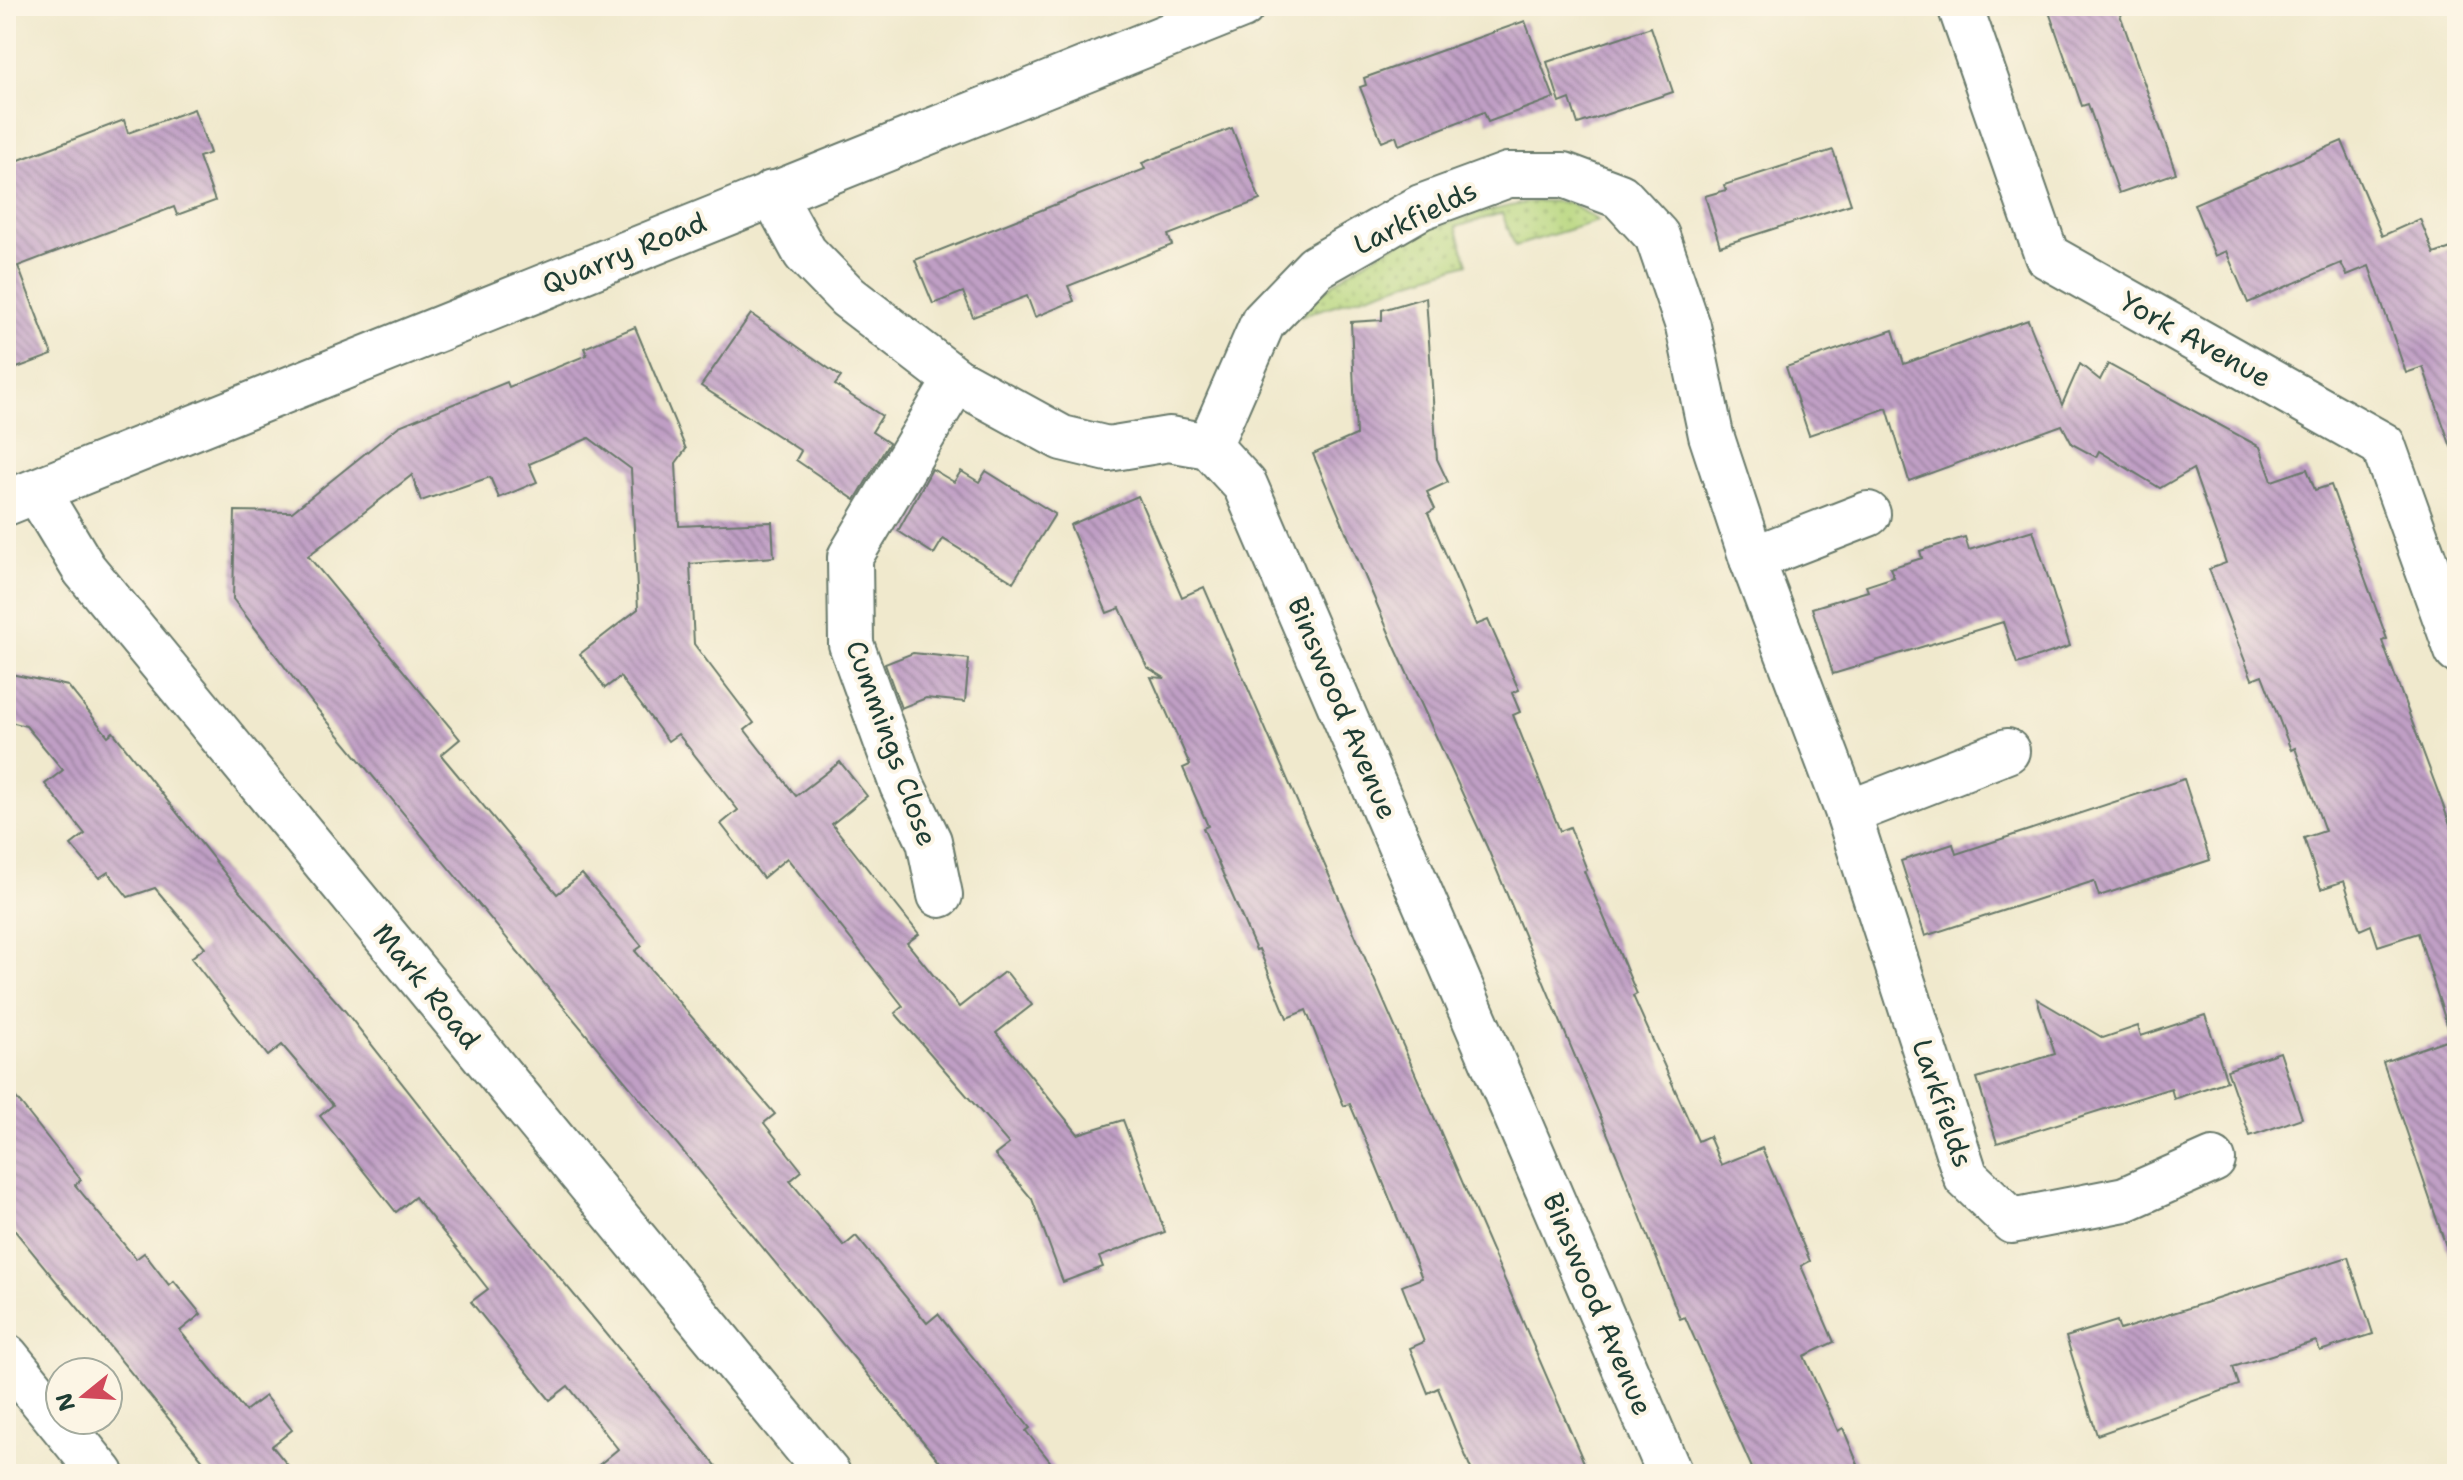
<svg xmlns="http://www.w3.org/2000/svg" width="2463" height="1480" font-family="'Shantell Sans',sans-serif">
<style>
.grass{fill:url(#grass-dots);stroke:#6a8a58;stroke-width:2}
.building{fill:url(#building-back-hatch)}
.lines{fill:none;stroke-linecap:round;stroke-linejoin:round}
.street-casing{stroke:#68796a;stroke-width:48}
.secondary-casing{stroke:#68796a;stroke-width:48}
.street{stroke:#fff;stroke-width:44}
.secondary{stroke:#fff;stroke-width:44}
.labels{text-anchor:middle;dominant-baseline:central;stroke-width:8;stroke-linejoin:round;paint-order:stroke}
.street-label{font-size:28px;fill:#1f3d34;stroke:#fcf5e5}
</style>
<defs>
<pattern id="grass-dots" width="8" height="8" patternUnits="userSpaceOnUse" patternTransform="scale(2)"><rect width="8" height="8" fill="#b6d67d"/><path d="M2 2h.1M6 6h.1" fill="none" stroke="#93af67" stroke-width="1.8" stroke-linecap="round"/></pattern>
<pattern id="building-back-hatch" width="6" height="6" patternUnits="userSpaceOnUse" patternTransform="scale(2)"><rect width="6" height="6" fill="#c09fc5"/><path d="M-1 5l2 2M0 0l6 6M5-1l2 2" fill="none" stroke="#9b83a1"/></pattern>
</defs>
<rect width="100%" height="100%" fill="#fcf5e5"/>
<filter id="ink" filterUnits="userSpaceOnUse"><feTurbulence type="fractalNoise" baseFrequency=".0125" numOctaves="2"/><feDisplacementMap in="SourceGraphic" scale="16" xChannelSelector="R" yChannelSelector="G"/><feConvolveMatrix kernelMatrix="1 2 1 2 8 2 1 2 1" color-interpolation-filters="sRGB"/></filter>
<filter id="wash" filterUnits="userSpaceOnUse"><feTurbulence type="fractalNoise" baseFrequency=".006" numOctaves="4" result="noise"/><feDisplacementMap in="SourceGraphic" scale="32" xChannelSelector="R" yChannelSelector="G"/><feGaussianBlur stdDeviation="1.8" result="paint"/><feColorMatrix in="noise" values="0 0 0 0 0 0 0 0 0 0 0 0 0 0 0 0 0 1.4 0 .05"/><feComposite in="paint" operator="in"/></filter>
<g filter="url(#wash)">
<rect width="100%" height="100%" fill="#f0e9cd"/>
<path class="grass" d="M1539 201 1568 202 1598 221 1515 246 1502 213 1456 227 1468 263 1300 316C1358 248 1454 214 1539 201Z"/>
<g id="blocks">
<g class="building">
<path d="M2047 6H2117L2176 173 2119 193 2088 104 2082 106Z"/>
<path d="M1525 21 1554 98 1488 122 1484 112 1399 145 1396 136 1382 142 1360 87 1366 85 1364 78Z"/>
<path d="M1651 27 1673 92 1578 124 1570 99 1560 103 1547 62Z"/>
<path d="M194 109 210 153 199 157 215 201 177 215 174 207 18 266 52 355 6 372V165L124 120 128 133Z"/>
<path d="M1232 128 1260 200 1168 235 1172 245 1068 286 1074 301 1035 317 1027 296 973 317 963 292 933 304 915 260 1145 169 1142 163Z"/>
<path d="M2342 141 2382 236 2420 219 2434 254 2457 246V446L2451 447 2423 367 2406 373 2369 266 2347 275 2341 263 2248 303 2226 251 2215 256 2194 204Z"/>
<path d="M1833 150 1851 204 1720 246 1705 196 1726 190 1724 185Z"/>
<path d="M1426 297 1437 459 1448 482 1427 492 1435 509 1428 513 1476 625 1488 620 1519 690 1512 693 1520 712 1513 715 1560 831 1570 827 1587 870 1584 871 1637 994 1633 996 1698 1141 1709 1136 1721 1165 1762 1148 1810 1261 1801 1266 1834 1342 1804 1356 1838 1431 1843 1428 1862 1474H1739L1752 1468 1685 1317 1680 1319 1619 1161 1487 847 1395 647 1313 454 1356 435 1351 322 1382 320V310Z"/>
<path d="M751 314 841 377 835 385 882 416 872 432 889 443 855 500 796 460 801 451 701 386Z"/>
<path d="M2028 320 2062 405 2080 364 2100 380 2108 364 2260 447 2272 481 2307 469 2315 490 2331 485 2387 639 2382 641 2457 843V1026L2448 1028 2418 933 2378 946 2371 925 2360 930 2344 881 2321 889 2304 838 2325 831 2295 748 2291 750 2262 675 2252 679 2209 569 2226 563 2193 469 2160 488 2099 451 2096 457 2072 444 2062 425 1909 481 1887 408 1809 435 1786 367 1893 330 1904 364Z"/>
<path d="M635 327 686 449 676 463 679 526 772 522 774 557 690 564 694 644 754 723 745 730 796 796 840 762 867 796 832 824 919 934 907 943 959 1007 1004 972 1008 974 1032 1005 996 1033 1078 1134 1123 1120 1165 1232 1099 1257 1103 1267 1063 1282 1032 1199 995 1155 1009 1144 895 1013 903 1006 787 858 763 878 721 824 738 810 678 734 668 741 620 677 605 688 580 654 638 609 631 469 589 438 529 464 537 482 499 498 490 477 421 501 412 475 308 556 460 739 441 755 557 894 582 874 642 946 635 951 775 1114 764 1123 802 1171 790 1181 844 1246 856 1236 927 1323 938 1314 1030 1428 1026 1431 1060 1474H950L313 704 233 599 235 511 292 512 399 426 507 382 509 387 587 355 584 348Z"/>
<path d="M932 469 954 482 961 471 979 482 986 471 1055 514 1013 582 943 539 934 554 898 531Z"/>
<path d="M1138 496 1182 597 1204 587 1589 1474H1473L1438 1388 1428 1393 1410 1348 1424 1342 1402 1286 1422 1278 1376 1165 1350 1104 1344 1106 1306 1010 1287 1018 1259 949 1256 950 1203 828 1208 826 1183 768 1190 765 1151 677 1165 678 1147 667 1120 608 1107 613 1070 525Z"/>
<path d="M2033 530 2070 646 2017 664 2003 622 1833 674 1812 608 1868 591 1866 586 1894 577 1890 568 1922 558 1920 551 1965 537 1969 550Z"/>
<path d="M913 653 969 659 965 702 926 698 901 708 885 664Z"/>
<path d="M6 673 68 686 108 736 113 732 239 891 345 1011 472 1172 723 1474H588L618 1449 568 1386 550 1400 471 1302 488 1289 452 1243 415 1197 396 1212 320 1116 333 1105 282 1045 268 1056 191 958 205 947 155 888 128 897 108 872 99 878 71 845 85 834 45 784 63 770 26 726 6 721Z"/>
<path d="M2184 779 2210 860 2099 896 2094 881 1925 936 1901 861 1953 844 1956 854Z"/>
<path d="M2037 999 2103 1038 2138 1026 2141 1036 2205 1015 2227 1081 2174 1099 2171 1088 1997 1143 1977 1078 2055 1054Z"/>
<path d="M2457 1036V1257L2450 1258 2383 1062Z"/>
<path d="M2280 1052 2302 1118 2250 1136 2227 1070Z"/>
<path d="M6 1085 81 1180 75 1185 136 1259 144 1253 169 1285 174 1281 201 1314 180 1331 245 1411 265 1396 292 1430 272 1446 295 1474H214L6 1220Z"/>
<path d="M2348 1257 2373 1334 2320 1351 2316 1341 2233 1367 2239 1385 2097 1435 2066 1337 2117 1321 2120 1330Z"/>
</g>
</g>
</g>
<g filter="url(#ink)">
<use href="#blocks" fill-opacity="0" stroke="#68796a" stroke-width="2"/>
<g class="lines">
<defs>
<g id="street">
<path d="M1960 6 2047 256 2383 445 2457 651"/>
<path d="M772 193 805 253 848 297 956 380 1062 438 1108 449 1169 439 1209 446 1245 485 1670 1474"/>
<path d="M1209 446 1263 322 1316 267 1421 207 1508 175H1564L1620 196 1657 236 1688 326 1711 435 1752 559 1848 813 1966 1177 2012 1221 2125 1199 2213 1160"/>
<path d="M37 491 84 569 828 1474"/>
<path d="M1752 559 1868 514"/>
<path d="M1848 813 2007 751"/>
<path d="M940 895 929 841 902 785 851 644 850 557 956 380"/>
<path d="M6 1356 102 1474"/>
</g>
<path id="secondary" d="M6 503 1242 6"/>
</defs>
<use href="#street" class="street-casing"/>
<use href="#secondary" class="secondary-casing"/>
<use href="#street" class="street"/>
<use href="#secondary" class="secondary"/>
</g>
</g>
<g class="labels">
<g class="street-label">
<text transform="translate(1415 217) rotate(-26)">Larkfields</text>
<text transform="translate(624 253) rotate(-22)">Quarry Road</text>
<text transform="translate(2196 339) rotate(29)">York Avenue</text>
<text transform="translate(1343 708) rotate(67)">Binswood Avenue</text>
<text transform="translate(892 743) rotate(70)">Cummings Close</text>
<text transform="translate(427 986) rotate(51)">Mark Road</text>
<text transform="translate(1943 1103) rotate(71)">Larkfields</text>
<text transform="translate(1598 1304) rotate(67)">Binswood Avenue</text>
</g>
</g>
<rect width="2463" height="1480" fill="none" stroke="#fcf5e5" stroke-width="32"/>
<g transform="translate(84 1396) rotate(252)"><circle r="38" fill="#fcf5e5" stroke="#a4ab9e" stroke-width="2"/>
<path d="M0-6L14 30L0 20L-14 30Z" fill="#d1495b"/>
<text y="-12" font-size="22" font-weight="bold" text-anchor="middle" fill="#1f3d34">N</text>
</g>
</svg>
